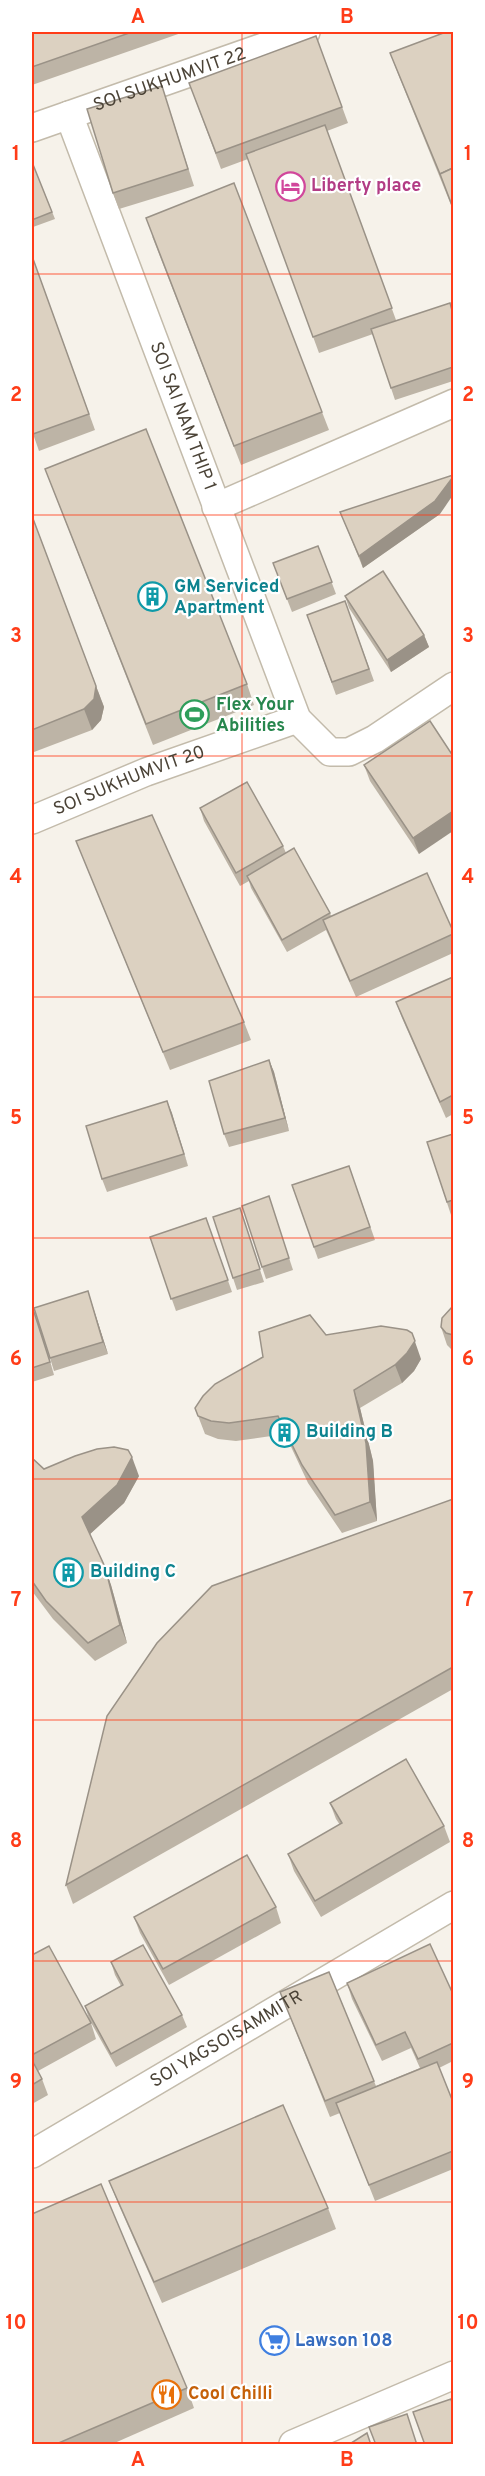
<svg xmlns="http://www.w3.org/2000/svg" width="485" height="2476" font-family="Overpass,sans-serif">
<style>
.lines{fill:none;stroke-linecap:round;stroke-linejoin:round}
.street-casing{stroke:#c3bbab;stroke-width:30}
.street{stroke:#fff;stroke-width:27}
.wall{fill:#bdb4a6}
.shaded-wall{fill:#9a9287}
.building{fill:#dcd1c1;stroke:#9a9287;stroke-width:1.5}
.grid{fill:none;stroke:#ff3c18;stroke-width:1.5;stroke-opacity:0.55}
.labels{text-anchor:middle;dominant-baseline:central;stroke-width:4.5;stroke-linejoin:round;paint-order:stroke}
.street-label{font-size:18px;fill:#4b4337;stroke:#fff}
.hotel-label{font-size:18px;font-weight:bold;fill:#b23c85;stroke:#fff;text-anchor:start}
.culture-label{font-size:18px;font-weight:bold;fill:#0d838f;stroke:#fff;text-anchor:start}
.leisure-label{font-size:18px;font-weight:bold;fill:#27864d;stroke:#fff;text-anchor:start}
.shop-label{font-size:18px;font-weight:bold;fill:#366cbe;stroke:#fff;text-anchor:start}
.food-label{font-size:18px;font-weight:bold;fill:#c56008;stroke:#fff;text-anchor:start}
.neatline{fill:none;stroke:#ff3c18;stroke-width:2}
.grid-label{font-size:20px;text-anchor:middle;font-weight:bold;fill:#ff3c18}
</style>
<rect width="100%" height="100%" fill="#f6f2ea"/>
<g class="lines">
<defs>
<g id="street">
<path id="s1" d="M69 115 297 719 330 752H349L375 739 454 686"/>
<path id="s2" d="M32 128 306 32"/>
<path d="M216 507 454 403"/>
<path id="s3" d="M32 820 146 772 297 719"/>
<path id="s4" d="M32 2154 454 1905"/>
<path d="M293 2444 454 2375"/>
</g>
</defs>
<use href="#street" class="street-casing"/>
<use href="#street" class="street"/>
</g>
<g class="wall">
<path d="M32 32H184L32 85Z"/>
<path d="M453 32V210L398 74 390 53Z"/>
<path d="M316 36 348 123 327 131 396 320 453 313V381L395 400 373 334 319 353 248 159 221 169 189 83Z"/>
<path d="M162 86 194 186 119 209 113 193Z"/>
<path d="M32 162 55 219 33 227 32 224Z"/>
<path d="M152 236 322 412 329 430 241 465Z"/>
<path d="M32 256 95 430 39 451 32 431Z"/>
<path d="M45 469 247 684 254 705 153 745Z"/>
<path d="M340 512 440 514 363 568Z"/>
<path d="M32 516 104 707 101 720 92 730 34 752H32Z"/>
<path d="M318 546 336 594 292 612 273 563Z"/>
<path d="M345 596 424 635 429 647 391 672 349 608Z"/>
<path d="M345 601 374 681 336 695 307 615Z"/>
<path d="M453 756 419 854 370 781 364 765Z"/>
<path d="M200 808 283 846 286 853 330 913 331 916 453 931V953L356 997 326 930 287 952 251 888 249 881 240 886 204 821Z"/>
<path d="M76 841 244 1022 251 1040 170 1070Z"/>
<path d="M453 977V1114L446 1118 402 1018 396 1002Z"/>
<path d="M269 1060 274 1072 289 1131 229 1147 224 1134Z"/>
<path d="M167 1101 188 1166 107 1192 102 1179Z"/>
<path d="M453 1134V1214L451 1215 427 1142Z"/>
<path d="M349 1166 375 1240 318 1259 292 1185Z"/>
<path d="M240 1208 264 1282 237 1290 233 1278Z"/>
<path d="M273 1209 293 1270 266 1279 262 1267Z"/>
<path d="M206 1218 232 1292 176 1311 150 1237Z"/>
<path d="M92 1304 108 1354 54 1371 50 1358Z"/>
<path d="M453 1306V1351L447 1345 441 1327Z"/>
<path d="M32 1313 39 1324 54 1375 32 1382Z"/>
<path d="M326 1335 421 1359 414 1371 402 1383 360 1408 373 1461 377 1521 342 1533 308 1483 285 1434 236 1441 218 1439 205 1434 195 1408Z"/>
<path d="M32 1458 44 1469 139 1476 124 1503 90 1534 111 1585 127 1643 95 1661 53 1619 32 1591Z"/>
<path d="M453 1499V1689L73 1904 66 1885Z"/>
<path d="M330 1803 444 1826 450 1842 321 1917 294 1871 288 1854 340 1825 336 1819Z"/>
<path d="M276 1907 281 1923 169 1985 140 1933 134 1917Z"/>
<path d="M32 1955 91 2023 96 2039 38 2071 32 2059Z"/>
<path d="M111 1962 182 2015 187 2027 116 2067 89 2019 85 2006 121 1986 115 1975Z"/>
<path d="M329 1972 376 2086 420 2068 411 2048 382 2061 352 1999 347 1983 453 1994V2061L439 2068 453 2102V2169L375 2201 340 2113 330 2117 280 1992Z"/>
<path d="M32 2060 42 2079 48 2095 32 2104Z"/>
<path d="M109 2181 328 2208 336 2229 162 2303 117 2201Z"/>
<path d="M187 2388 194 2408 110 2445H32Z"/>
</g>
<g class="shaded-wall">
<path d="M453 477V495L440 514 363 568 359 556Z"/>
<path d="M424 635 429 647 391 672 387 660Z"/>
<path d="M96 686 104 707 101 720 92 730 84 709Z"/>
<path d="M453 811V831L419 854 413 838Z"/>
<path d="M269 1060 274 1072 289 1131 285 1118Z"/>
<path d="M167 1101 172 1113 188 1166 184 1154Z"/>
<path d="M88 1291 92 1304 108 1354 103 1342Z"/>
<path d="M34 1312 39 1324 54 1375 50 1362Z"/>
<path d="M412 1333 421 1359 414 1371 402 1383 395 1365Z"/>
<path d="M354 1390 360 1408 373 1461 377 1521 370 1502Z"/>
<path d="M132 1457 139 1476 124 1503 89 1535 82 1517Z"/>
<path d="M105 1567 111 1585 127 1643 120 1625Z"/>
</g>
<g class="building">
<path d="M32 32H132L32 67Z"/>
<path d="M446 32H453V168L440 174 390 53Z"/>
<path d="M316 36 342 107 216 153 189 83Z"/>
<path d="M162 86 188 169 113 193 87 109Z"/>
<path d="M325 125 392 308 313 337 246 154Z"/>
<path d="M32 162 52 212 32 220Z"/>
<path d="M453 168V208L440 174Z"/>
<path d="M234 183 322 412 234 446 146 218Z"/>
<path d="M32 256 89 414 33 434 32 431Z"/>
<path d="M450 303 453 314V367L391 388 371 329Z"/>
<path d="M146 429 247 684 146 724 45 469Z"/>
<path d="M453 475V477L435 501 359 556 340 512Z"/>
<path d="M32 516 96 686 94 699 84 709 32 730Z"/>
<path d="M318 546 332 582 287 599 273 563Z"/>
<path d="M383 571 424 635 387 660 345 596Z"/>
<path d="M345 601 369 669 332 682 307 615Z"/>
<path d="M430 721 453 756V811L413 838 364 765Z"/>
<path d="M247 782 283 846 236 873 200 808Z"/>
<path d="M152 815 244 1022 163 1052 76 841Z"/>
<path d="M294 848 330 913 282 940 247 876Z"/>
<path d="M427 873 453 931V934L350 981 323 920Z"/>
<path d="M453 977V1095L440 1102 396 1002Z"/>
<path d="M269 1060 285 1118 224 1134 209 1081Z"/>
<path d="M167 1101 184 1154 102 1179 86 1126Z"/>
<path d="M453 1134V1200L447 1202 427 1142Z"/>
<path d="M349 1166 370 1227 314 1247 292 1185Z"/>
<path d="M269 1196 289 1258 262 1267 242 1206Z"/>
<path d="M240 1208 260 1269 233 1278 213 1217Z"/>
<path d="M206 1218 228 1280 171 1299 150 1237Z"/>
<path d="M88 1291 103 1342 50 1358 34 1308Z"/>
<path d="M453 1306V1335L446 1333 441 1327 442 1318Z"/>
<path d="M34 1312 50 1362 32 1368V1313Z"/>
<path d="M310 1315 326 1335 381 1326 407 1330 412 1333 415 1341 407 1353 395 1365 354 1390 366 1443 370 1502 335 1515 302 1465 278 1416 229 1423 211 1421 198 1416 195 1408 203 1396 215 1384 263 1357 259 1332Z"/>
<path d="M114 1447 128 1450 132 1457 117 1485 82 1517 105 1567 120 1625 88 1643 46 1601 32 1581V1458L44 1469 75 1456 97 1449Z"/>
<path d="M453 1499V1667L66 1885 107 1716 157 1643 212 1586Z"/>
<path d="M406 1759 444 1826 315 1901 288 1854 342 1823 330 1803Z"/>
<path d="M247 1855 276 1907 163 1969 134 1917Z"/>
<path d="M430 1944 453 1994V2043L418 2059 405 2032 376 2045 347 1983Z"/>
<path d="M143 1945 182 2015 111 2054 85 2006 123 1985 111 1962Z"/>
<path d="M49 1946 91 2023 32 2055V1955Z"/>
<path d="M329 1972 374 2081 325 2101 280 1992Z"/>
<path d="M32 2060 42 2079 32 2085Z"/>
<path d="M437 2062 453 2102V2151L369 2185 336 2103Z"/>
<path d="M283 2105 328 2208 154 2282 109 2181Z"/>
<path d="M101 2184 187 2388 54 2445H32V2214Z"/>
<path d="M451 2399 453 2406V2445H425L413 2412Z"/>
<path d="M407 2414 417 2445H376L369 2427Z"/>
<path d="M367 2433 371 2445H348Z"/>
</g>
<path class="grid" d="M242 32V2444M32 274H454M32 515H454M32 756H454M32 997H454M32 1238H454M32 1479H454M32 1720H454M32 1961H454M32 2202H454"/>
<defs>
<symbol id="hotel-ring" viewBox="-11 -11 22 22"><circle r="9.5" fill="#fff" stroke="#d1479c" stroke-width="1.5"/><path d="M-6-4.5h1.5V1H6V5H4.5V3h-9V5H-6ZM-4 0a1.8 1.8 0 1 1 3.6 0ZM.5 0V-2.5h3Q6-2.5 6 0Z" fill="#d1479c"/></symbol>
<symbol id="building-ring" viewBox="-11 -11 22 22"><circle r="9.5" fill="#fff" stroke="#0f9aa8" stroke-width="1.5"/><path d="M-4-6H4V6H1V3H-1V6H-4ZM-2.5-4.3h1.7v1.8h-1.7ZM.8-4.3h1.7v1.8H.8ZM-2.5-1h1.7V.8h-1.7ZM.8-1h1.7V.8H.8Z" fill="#0f9aa8"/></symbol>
<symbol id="stadium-ring" viewBox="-11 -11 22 22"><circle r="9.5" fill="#fff" stroke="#2e9e5b" stroke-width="1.5"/><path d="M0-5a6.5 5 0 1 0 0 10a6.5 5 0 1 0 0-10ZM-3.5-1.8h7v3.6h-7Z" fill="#2e9e5b"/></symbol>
<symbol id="supermarket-ring" viewBox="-11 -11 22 22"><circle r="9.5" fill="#fff" stroke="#3f7fe0" stroke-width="1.5"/><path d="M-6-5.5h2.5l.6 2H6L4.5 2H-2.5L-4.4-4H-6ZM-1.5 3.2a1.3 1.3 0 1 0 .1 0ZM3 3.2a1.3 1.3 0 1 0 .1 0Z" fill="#3f7fe0"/></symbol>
<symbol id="restaurant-ring" viewBox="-11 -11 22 22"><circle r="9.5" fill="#fff" stroke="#e8710a" stroke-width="1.5"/><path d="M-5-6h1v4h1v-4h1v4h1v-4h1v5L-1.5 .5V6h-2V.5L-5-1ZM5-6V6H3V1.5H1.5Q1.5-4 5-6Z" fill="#e8710a"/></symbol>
</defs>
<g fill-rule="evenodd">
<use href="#hotel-ring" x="274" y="170" width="33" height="33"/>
<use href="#building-ring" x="136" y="580" width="33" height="33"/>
<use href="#stadium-ring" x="178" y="698" width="33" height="33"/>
<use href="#building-ring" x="268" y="1416" width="33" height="33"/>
<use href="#building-ring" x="52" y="1556" width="33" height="33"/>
<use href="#supermarket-ring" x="258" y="2324" width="33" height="33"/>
<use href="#restaurant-ring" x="150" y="2378" width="33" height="33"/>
</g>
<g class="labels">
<g class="street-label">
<text stroke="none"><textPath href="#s2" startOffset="146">SOI SUKHUMVIT 22</textPath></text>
<text stroke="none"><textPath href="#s1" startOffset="322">SOI SAI NAM THIP 1</textPath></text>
<text stroke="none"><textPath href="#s3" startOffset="105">SOI SUKHUMVIT 20</textPath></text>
<text stroke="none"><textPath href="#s4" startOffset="226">SOI YAGSOISAMMITR</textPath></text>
</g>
<g class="hotel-label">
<text x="311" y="186">Liberty place</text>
</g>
<g class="culture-label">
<text x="174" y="587">GM Serviced<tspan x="174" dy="21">Apartment</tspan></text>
<text x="306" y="1432">Building B</text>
<text x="90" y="1572">Building C</text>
</g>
<g class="leisure-label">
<text x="216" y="705">Flex Your<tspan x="216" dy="21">Abilities</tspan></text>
</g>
<g class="shop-label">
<text x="295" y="2341">Lawson 108</text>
</g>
<g class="food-label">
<text x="188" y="2394">Cool Chilli</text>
</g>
</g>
<rect width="485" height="2476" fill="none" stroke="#ffffff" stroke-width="66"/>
<rect x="33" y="33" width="419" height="2410" class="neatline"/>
<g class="grid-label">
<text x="138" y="23">A</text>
<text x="347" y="23">B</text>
<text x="16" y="160">1</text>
<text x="468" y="160">1</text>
<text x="16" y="401">2</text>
<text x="468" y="401">2</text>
<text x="16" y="642">3</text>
<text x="468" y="642">3</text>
<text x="16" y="883">4</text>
<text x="468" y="883">4</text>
<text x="16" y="1124">5</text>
<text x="468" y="1124">5</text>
<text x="16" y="1365">6</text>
<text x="468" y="1365">6</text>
<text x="16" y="1606">7</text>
<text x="468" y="1606">7</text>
<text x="16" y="1847">8</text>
<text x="468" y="1847">8</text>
<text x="16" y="2088">9</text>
<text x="468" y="2088">9</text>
<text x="16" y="2329">10</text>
<text x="468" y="2329">10</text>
<text x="138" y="2466">A</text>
<text x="347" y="2466">B</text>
</g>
</svg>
